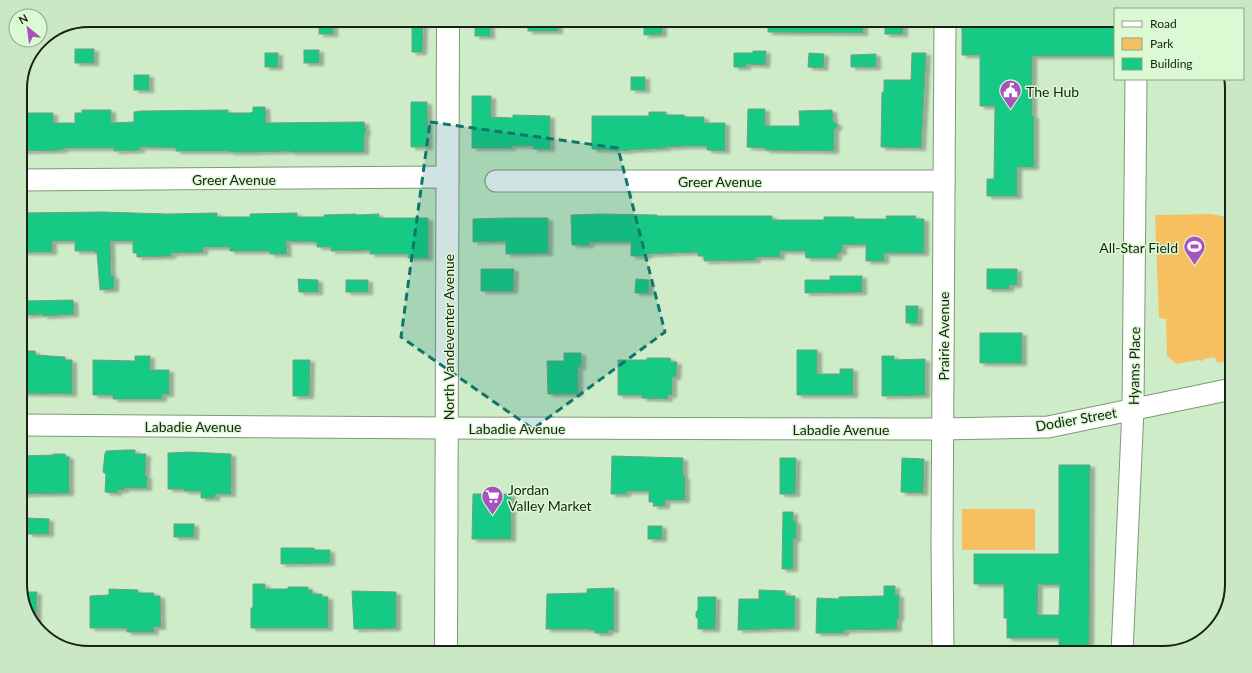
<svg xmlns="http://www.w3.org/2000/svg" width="1252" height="673" font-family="Lato,sans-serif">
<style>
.green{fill:#f6c061}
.building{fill:#15ca85;stroke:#739e86;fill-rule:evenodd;filter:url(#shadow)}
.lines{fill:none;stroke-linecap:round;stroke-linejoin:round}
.minor-casing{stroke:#7e9a77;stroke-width:23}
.major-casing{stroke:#7e9a77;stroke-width:24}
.minor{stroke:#fff;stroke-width:21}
.major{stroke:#fff;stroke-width:22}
.marked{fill:#0f766e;fill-opacity:0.2;stroke:#0f766e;stroke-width:3;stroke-dasharray:8 5;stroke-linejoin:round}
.labels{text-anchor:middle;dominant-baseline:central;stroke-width:3;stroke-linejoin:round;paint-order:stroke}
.poi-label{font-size:14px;fill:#182215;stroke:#dbf9d3;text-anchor:start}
.street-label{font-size:14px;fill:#182215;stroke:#dbf9d3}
.rim{fill:none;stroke:#182215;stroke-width:2}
</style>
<defs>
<filter id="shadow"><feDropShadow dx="4.5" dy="2.5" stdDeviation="1" flood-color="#0004"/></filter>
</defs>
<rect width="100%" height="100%" fill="#ceecc7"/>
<g class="green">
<path d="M1211 214 1232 218V360L1217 363 1215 357 1203 359V361L1198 360 1176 364 1167 356 1166 319 1159 318 1155 215Z"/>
<rect x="962" y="509" width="73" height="41"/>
</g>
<g class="building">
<rect x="319" y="20" width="14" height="14"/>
<path d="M412 20H423L422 52H412Z"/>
<rect x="475" y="20" width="15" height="16"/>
<rect x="528" y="20" width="30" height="11"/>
<path d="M644 20H662V34L644 35Z"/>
<path d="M768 20H863V33L768 32Z"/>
<rect x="885" y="20" width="18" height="14"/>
<path d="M962 20H1115V56H1032V116H1034V167H1017V196H987V179H994L995 106H980V55H962Z"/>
<rect x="75" y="49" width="19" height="14"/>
<rect x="304" y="50" width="15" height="13"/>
<path d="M753 51H766L765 65 746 64V67H734V53H753Z"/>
<rect x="265" y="53" width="13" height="14"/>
<path d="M809 53 824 54 823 68 808 67Z"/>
<path d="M912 53H926L921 148 881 147 882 92H884V80H911Z"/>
<path d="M876 54V67H851V55Z"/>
<rect x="134" y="75" width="15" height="15"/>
<rect x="631" y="77" width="14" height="13"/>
<path d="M472 96H491V117L513 118V115L550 116V149H533V146H511V148H472Z"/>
<path d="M411 102H427L428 147H411Z"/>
<path d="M253 107H265L266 123 364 122 366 132 364 135V152H290V151L253 152H230V151H176V148L154 147H140V150L114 151V148H63V150L20 151V113H53V123H75V113H82V110H111V123L134 122V112L140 111 228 110V113H250L253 112Z"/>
<path d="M748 109H765V126H800L799 111 832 110 833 121 838 125 834 130V151L765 150V148L747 147Z"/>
<path d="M649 112H666V115H684L685 117H704V123H725V151L707 150V146H685L666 147V148L628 150V151L592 149V116H649Z"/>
<path d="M102 212 167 214 217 213V217H250V214L297 213V217H324V215L356 214V215L379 214V218H428V258H408V254H370V250L331 251V247H317V242L286 241 287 254H270V251H230V247H203V252L171 253V256L137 257V253H133V241H110L111 276H114V289L100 290 97 253 95 252V251H75V241H52V252H20V213Z"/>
<path d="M600 214 657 215V216H772V220H824V217H854V219H887L886 216H916L915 219H924V253H884V261H866V244L842 245V252L837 253V258H806L805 251H780V257H756V260L704 261V256H698V252L647 254V256H631V242H589V245H572L571 215Z"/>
<path d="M506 218H548V253L506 254V241L473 242V219Z"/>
<path d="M481 269H514L513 291H481Z"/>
<path d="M987 269H1017V285H1009V289H987Z"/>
<path d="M830 276H862V292L805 293V280H830Z"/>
<path d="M298 279 318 280V292H299Z"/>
<path d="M636 279 649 280 648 293H635Z"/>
<rect x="346" y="280" width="22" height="12"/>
<path d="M73 300 74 314 43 316V314L24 315V301Z"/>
<rect x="906" y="306" width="12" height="17"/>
<rect x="980" y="333" width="42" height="30"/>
<path d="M797 350H817V374H840V369H853V395H797Z"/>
<path d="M20 351H35L36 355 65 357V360H72V394L20 393Z"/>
<path d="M564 353H581V367H578V394H548L547 361H564Z"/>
<path d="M135 356H150V370H169V394H162V399H113V395H93V360L135 361Z"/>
<path d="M882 356H894V360L925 359V395L882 396Z"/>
<path d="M647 358H670L671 362H677L676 377H672V395H667L668 399 642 398V395H618V360H647Z"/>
<path d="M293 360H310L309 396H293Z"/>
<path d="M125 450H135V454H146L145 476H147V488H124V490H117V493L105 492 106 474 103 472 105 453H106V451Z"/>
<path d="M189 452 231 454V494H215V498H201V491H184V489H168V453Z"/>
<path d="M53 454H65L66 457H69V493L20 494V456L53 455Z"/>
<path d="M612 456 683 458V476L685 477V500H665V506H653L654 502H649V491H627L626 494H611Z"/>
<path d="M780 458H796L795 494H780Z"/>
<path d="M902 458 924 459 923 493 901 492Z"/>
<path d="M1059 465H1090L1089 653H1059V638H1007V618H1004V584H974V554H1059ZM1038 584 1060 585 1059 615H1037Z"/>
<path d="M473 494H511V539H472Z"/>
<path d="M783 512H793V521H796V539H793V569H782Z"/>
<path d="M28 518 49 519V534H28Z"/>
<rect x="174" y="524" width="20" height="13"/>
<rect x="648" y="526" width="14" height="13"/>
<path d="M281 548H314V550H330V563L281 564Z"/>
<path d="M253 584H265V589H288V587H308V590H312V594H322V597H328V628H251V608H253Z"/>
<path d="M884 586H895V595H899V618L897 619V629L844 630V633H816L817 598 839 599V597L884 596Z"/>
<path d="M614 588V630H608V633H595V630H589V629H546L547 594 587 593V589Z"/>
<path d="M109 589 138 590V593H154V596H160L161 627H153L154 632H127V628H90V596L109 595Z"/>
<path d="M759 590 785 591V596H795V628L738 630 739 599H759Z"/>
<path d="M352 591 396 592V628L354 629Z"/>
<path d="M21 592H37L36 626 31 622Z"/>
<path d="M698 597H716L715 629H698V619L696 617V612L698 610Z"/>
</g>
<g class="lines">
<defs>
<g id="minor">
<path d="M20 180 448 177"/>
<path d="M496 181H944"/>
<path d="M20 425 448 428 942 429 1048 427 1232 389"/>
<path d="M943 653 942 544 945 20"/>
<path d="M1122 653 1133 409 1136 79"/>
</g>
<path id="major" d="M446 653 448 20"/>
</defs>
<use href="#minor" class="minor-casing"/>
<use href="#major" class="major-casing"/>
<use href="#minor" class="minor"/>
<use href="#major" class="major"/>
</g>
<path class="marked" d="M430 122 618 148 665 332 533 429 401 337Z"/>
<defs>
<symbol id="civic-pin" viewBox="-11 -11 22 30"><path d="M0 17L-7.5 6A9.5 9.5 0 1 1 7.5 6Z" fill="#a951be" stroke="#dbf9d3"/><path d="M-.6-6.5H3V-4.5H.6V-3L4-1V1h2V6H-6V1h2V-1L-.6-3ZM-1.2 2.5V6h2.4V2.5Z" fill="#fff"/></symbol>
<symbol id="stadium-pin" viewBox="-11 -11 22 30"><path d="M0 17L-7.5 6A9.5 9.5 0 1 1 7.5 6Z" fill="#a951be" stroke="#dbf9d3"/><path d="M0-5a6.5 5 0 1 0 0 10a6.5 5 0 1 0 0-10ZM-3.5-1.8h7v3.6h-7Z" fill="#fff"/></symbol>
<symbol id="supermarket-pin" viewBox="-11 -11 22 30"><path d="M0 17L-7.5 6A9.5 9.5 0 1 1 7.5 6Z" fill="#a951be" stroke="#dbf9d3"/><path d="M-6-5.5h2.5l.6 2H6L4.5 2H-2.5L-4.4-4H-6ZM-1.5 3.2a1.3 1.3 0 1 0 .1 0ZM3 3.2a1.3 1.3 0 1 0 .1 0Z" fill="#fff"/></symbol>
</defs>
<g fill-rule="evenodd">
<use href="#civic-pin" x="998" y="78" width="25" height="34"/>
<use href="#stadium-pin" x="1182" y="234" width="25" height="34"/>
<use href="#supermarket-pin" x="480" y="484" width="25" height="34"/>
</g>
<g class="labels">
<g class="poi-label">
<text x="1026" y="91">The Hub</text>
<text x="1178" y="247" text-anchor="end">All-Star Field</text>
<text x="508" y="489">Jordan<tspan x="508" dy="16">Valley Market</tspan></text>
</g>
<g class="street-label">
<text x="234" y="179">Greer Avenue</text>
<text x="720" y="181">Greer Avenue</text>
<text transform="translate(943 336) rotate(-90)">Prairie Avenue</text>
<text transform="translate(448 337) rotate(-90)">North Vandeventer Avenue</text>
<text transform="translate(1134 366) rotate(-89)">Hyams Place</text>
<text transform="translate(1076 419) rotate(-10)">Dodier Street</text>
<text x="193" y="426">Labadie Avenue</text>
<text x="517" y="428">Labadie Avenue</text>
<text x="841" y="429">Labadie Avenue</text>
</g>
</g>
<path d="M0 0H1252V673H0ZM89 27H1163A62 62 0 0 1 1225 89V584A62 62 0 0 1 1163 646H89A62 62 0 0 1 27 584V89A62 62 0 0 1 89 27Z" fill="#cbe8c4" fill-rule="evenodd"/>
<path class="rim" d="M89 27H1163A62 62 0 0 1 1225 89V584A62 62 0 0 1 1163 646H89A62 62 0 0 1 27 584V89A62 62 0 0 1 89 27Z"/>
<rect x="1114" y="8" width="130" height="72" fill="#dbf9d3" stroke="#8da387"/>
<rect x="1122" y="21" width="20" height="6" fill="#ffffff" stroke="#8da387"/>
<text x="1150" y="28" font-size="12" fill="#182215">Road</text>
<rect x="1122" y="38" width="20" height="12" fill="#f6c061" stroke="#8da387"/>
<text x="1150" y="48" font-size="12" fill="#182215">Park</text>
<rect x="1122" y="58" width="20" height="12" fill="#15ca85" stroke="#8da387"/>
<text x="1150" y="68" font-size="12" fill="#182215">Building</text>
<g transform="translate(28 28) rotate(331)"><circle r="19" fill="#dbf9d3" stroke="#8da387"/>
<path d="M0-3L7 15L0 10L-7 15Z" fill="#a951be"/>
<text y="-6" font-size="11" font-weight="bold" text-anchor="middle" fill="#182215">N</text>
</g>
</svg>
